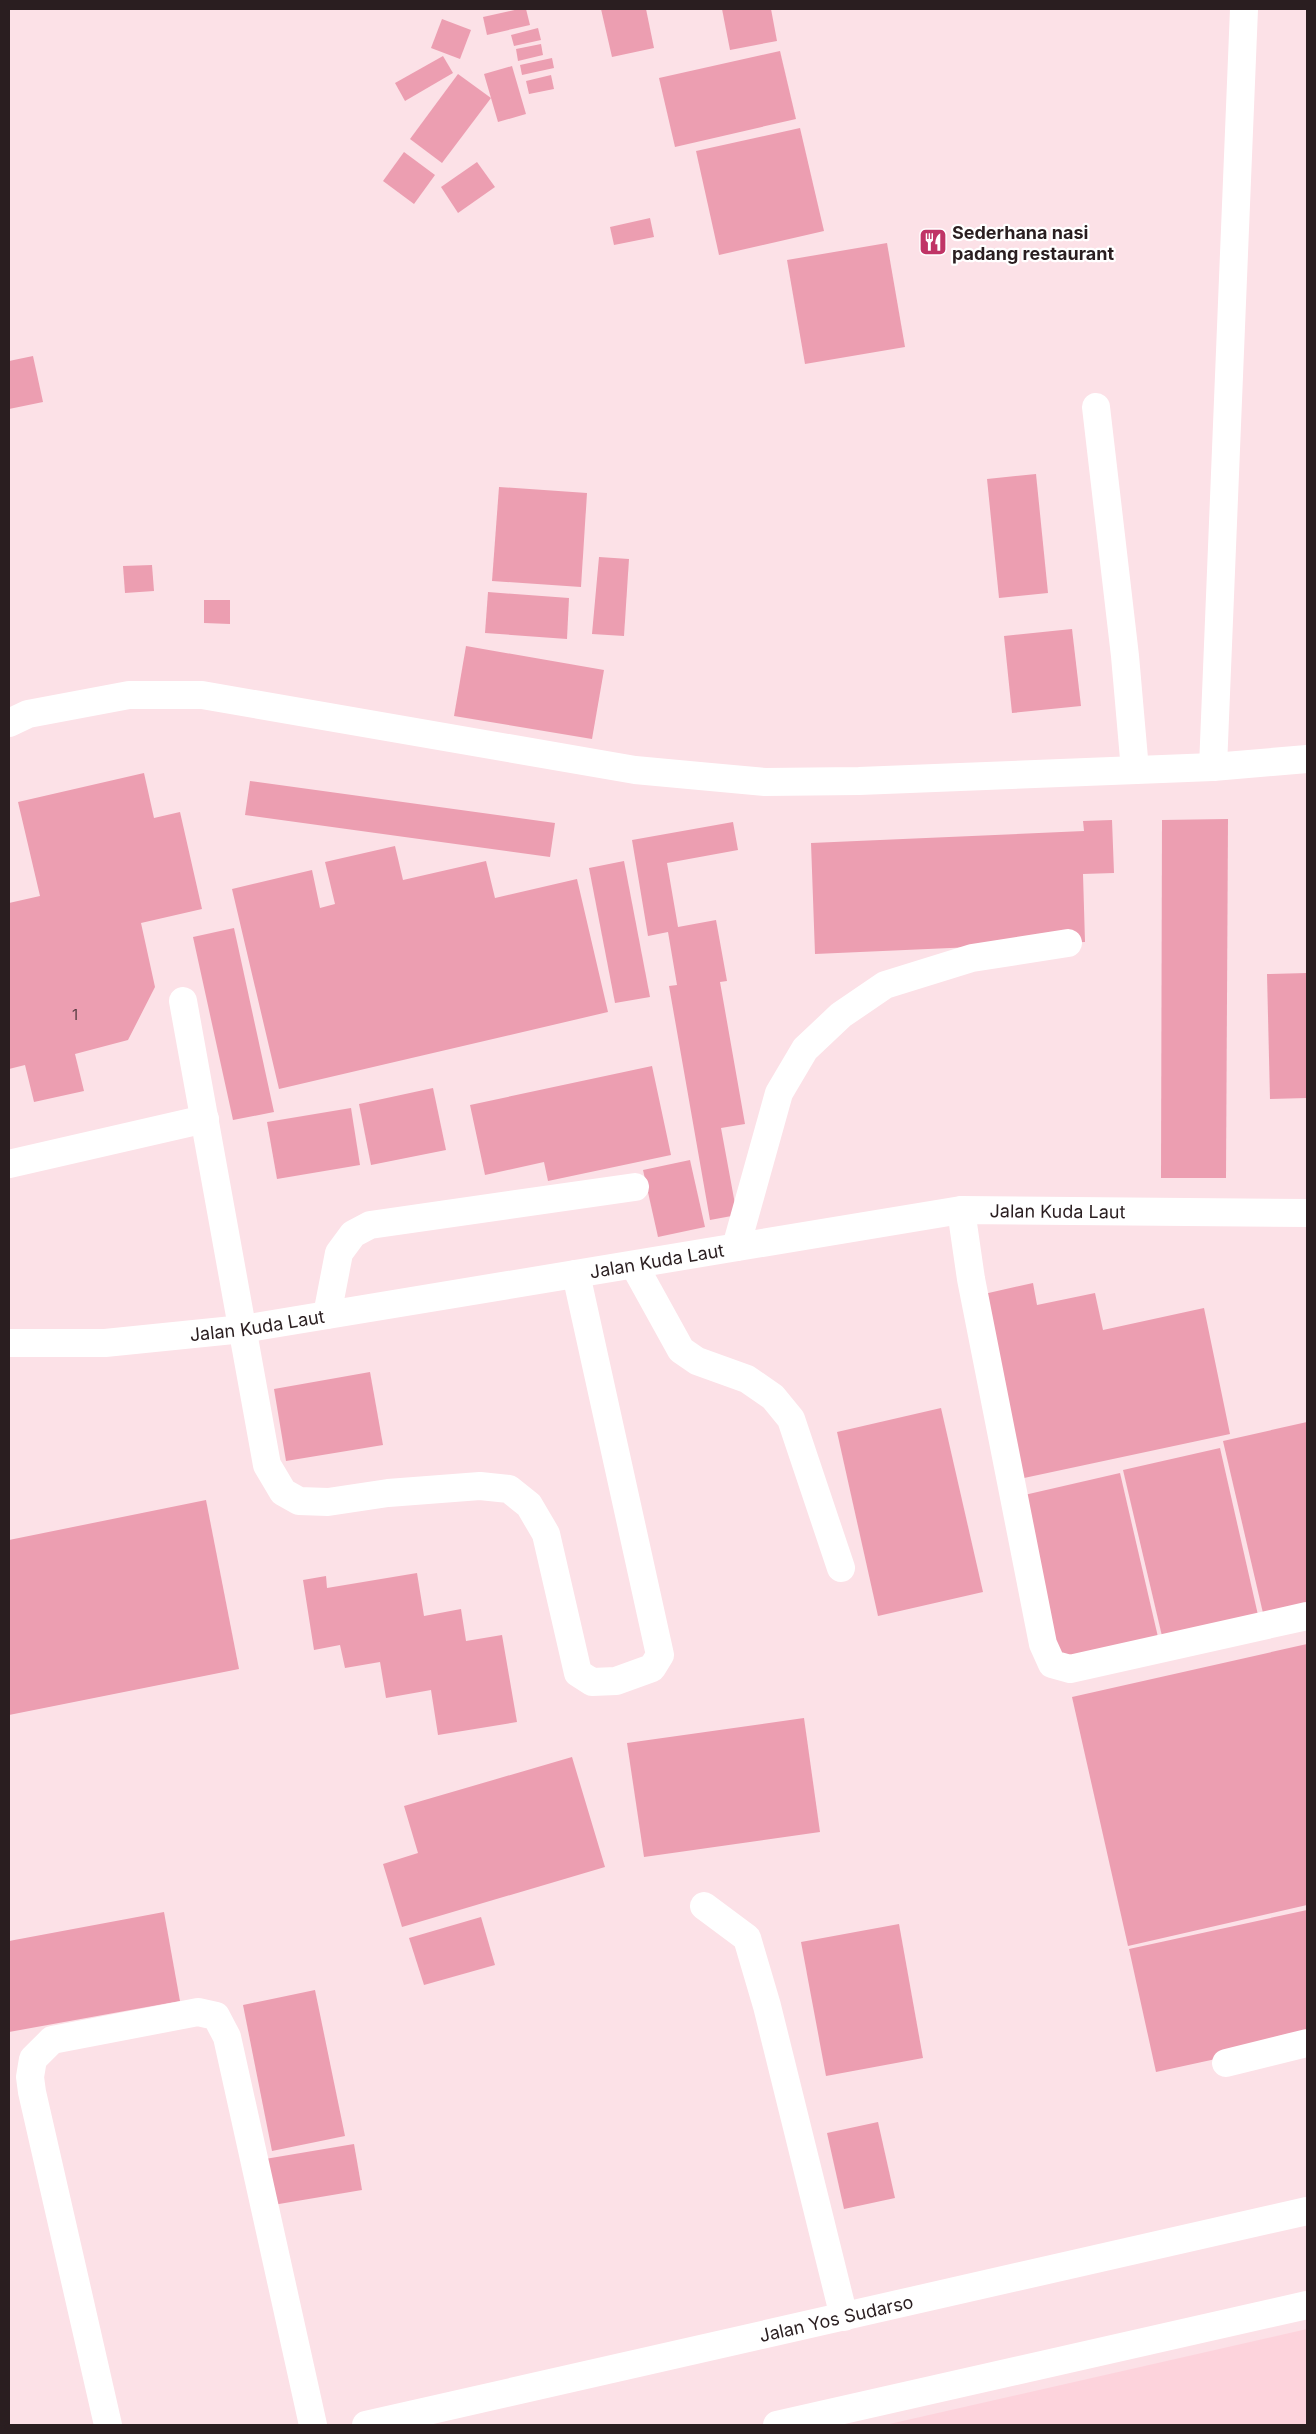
<svg xmlns="http://www.w3.org/2000/svg" width="1316" height="2434" font-family="Inter,sans-serif">
<style>
.built{fill:#fdd3dc}
.building{fill:#ec9eb1}
.lines{fill:none;stroke-linecap:round;stroke-linejoin:round}
.minor{stroke:#fff;stroke-width:28}
.major{stroke:#fff;stroke-width:28}
.labels{text-anchor:middle;dominant-baseline:central;stroke-width:4.5;stroke-linejoin:round;paint-order:stroke}
.number-label{font-size:15px;fill:#5a3e44}
.poi-label{font-size:18px;font-weight:bold;fill:#2a1e20;stroke:#fff;text-anchor:start}
.street-label{font-size:18px;fill:#2a1e20;stroke:#fff}
</style>
<rect width="100%" height="100%" fill="#fce1e7"/>
<path class="built" d="M1307 2329V2425H885Z"/>
<g class="building">
<path d="M519 9H526L530 25 487 35 483 17Z"/>
<path d="M601 9H646L654 48 612 57Z"/>
<path d="M722 9H771L777 41 730 50Z"/>
<path d="M442 19 471 30 460 59 431 48Z"/>
<path d="M538 28 541 40 514 46 511 35Z"/>
<path d="M541 44 543 55 518 61 516 49Z"/>
<path d="M780 51 796 119 675 147 659 78Z"/>
<path d="M443 56 453 73 405 101 395 83Z"/>
<path d="M552 58 554 68 522 75 520 65Z"/>
<path d="M512 66 526 114 498 122 484 74Z"/>
<path d="M458 74 491 98 442 163 410 139Z"/>
<path d="M551 75 554 89 529 94 526 81Z"/>
<path d="M800 128 824 231 719 255 696 151Z"/>
<path d="M404 152 435 175 414 204 383 181Z"/>
<path d="M477 162 495 187 458 213 441 187Z"/>
<path d="M650 218 654 237 614 245 610 227Z"/>
<path d="M887 243 905 347 805 364 787 260Z"/>
<path d="M33 356 43 402 9 409V361Z"/>
<path d="M1036 474 1048 593 999 598 987 479Z"/>
<path d="M499 487 587 493 581 587 492 581Z"/>
<path d="M599 557 629 559 624 636 592 634Z"/>
<path d="M152 565 154 591 125 593 123 566Z"/>
<path d="M488 592 569 598 567 639 485 633Z"/>
<path d="M204 600H230V624L204 623Z"/>
<path d="M1072 629 1081 706 1012 713 1004 636Z"/>
<path d="M466 646 604 670 592 739 454 716Z"/>
<path d="M144 773 154 818 180 812 202 909 141 923 155 987 128 1040 75 1054 84 1091 34 1102 25 1065 9 1069V903L40 896 18 802Z"/>
<path d="M250 781 555 823 550 857 245 815Z"/>
<path d="M1228 819 1226 1178H1161L1162 820Z"/>
<path d="M1112 820 1114 873 1083 874 1085 942 815 954 811 843 1084 831 1083 821Z"/>
<path d="M733 822 738 850 667 863 678 927 716 920 727 981 720 982 745 1124 721 1128 737 1215 710 1220 669 986 677 985 668 932 648 936 632 840Z"/>
<path d="M395 846 403 880 486 861 495 898 577 879 608 1012 279 1089 232 889 312 870 320 908 335 904 325 862Z"/>
<path d="M624 861 650 997 615 1003 589 868Z"/>
<path d="M234 928 274 1112 233 1120 193 937Z"/>
<path d="M1307 973V1098L1270 1099 1267 974Z"/>
<path d="M652 1066 671 1155 548 1181 544 1162 485 1175 470 1105Z"/>
<path d="M433 1088 446 1150 371 1165 359 1104Z"/>
<path d="M351 1108 360 1165 277 1179 267 1122Z"/>
<path d="M690 1160 705 1227 658 1237 643 1170Z"/>
<path d="M1033 1283 1037 1305 1095 1293 1103 1330 1204 1308 1230 1434 1024 1478 984 1294Z"/>
<path d="M370 1372 383 1445 286 1461 274 1389Z"/>
<path d="M941 1408 983 1592 878 1616 837 1432Z"/>
<path d="M1307 1422V1603L1263 1613 1223 1441Z"/>
<path d="M1220 1448 1258 1615 1162 1636 1123 1470Z"/>
<path d="M1120 1473 1158 1637 1057 1660 1020 1496Z"/>
<path d="M206 1500 239 1669 9 1715V1540Z"/>
<path d="M417 1573 424 1616 461 1609 466 1641 502 1635 517 1722 438 1735 431 1690 386 1698 380 1662 345 1668 340 1645 314 1650 303 1580 326 1576 327 1588Z"/>
<path d="M1307 1644V1905L1128 1946 1072 1697Z"/>
<path d="M804 1718 820 1832 644 1857 627 1743Z"/>
<path d="M572 1757 605 1867 402 1927 383 1864 418 1853 404 1806Z"/>
<path d="M1307 1910V2039L1156 2072 1129 1949Z"/>
<path d="M164 1912 180 2001 9 2032V1941Z"/>
<path d="M481 1917 495 1965 424 1985 409 1938Z"/>
<path d="M899 1924 923 2058 826 2076 801 1942Z"/>
<path d="M315 1990 345 2136 272 2151 243 2005Z"/>
<path d="M878 2122 895 2198 844 2209 827 2133Z"/>
<path d="M354 2144 362 2190 273 2205 265 2159Z"/>
</g>
<g class="lines">
<g class="minor">
<path d="M1096 407 1125 656 1135 770"/>
<path d="M9 723 28 714 129 695H202L635 770 765 782 859 781 1213 767 1307 759"/>
<path d="M1213 767 1244 9"/>
<path d="M183 1001 267 1465 283 1492 299 1501 328 1502 388 1493 480 1486 509 1489 529 1505 546 1534 578 1673 592 1682 616 1681 652 1668 660 1655 576 1274"/>
<path d="M9 1164 205 1119"/>
<path d="M961 1210 971 1279 1043 1644 1052 1664 1070 1669 1307 1616"/>
<path d="M736 1247 779 1093 805 1049 841 1015 885 985 972 958 1068 943"/>
<path d="M634 1265 681 1350 697 1361 747 1379 773 1397 791 1419 841 1568"/>
<path d="M327 1315 339 1253 353 1234 370 1225 635 1187"/>
<path id="s1" d="M9 1343H105L243 1329 961 1210 1307 1213"/>
<path d="M704 1906 747 1938 767 2006 844 2317"/>
<path d="M1226 2063 1307 2043"/>
<path d="M108 2425 32 2092 30 2077 33 2059 52 2040 198 2012 216 2016 227 2037 313 2425"/>
</g>
<g class="major">
<path id="s2" d="M366 2425 1307 2211"/>
<path d="M777 2425 1307 2305"/>
</g>
</g>
<defs>
<symbol id="restaurant-square" viewBox="-11 -11 22 22"><rect x="-9" y="-9" width="18" height="18" rx="4" fill="#c03466" stroke="#fff"/><path d="M-5-6h1v4h1v-4h1v4h1v-4h1v5L-1.5 .5V6h-2V.5L-5-1ZM5-6V6H3V1.5H1.5Q1.5-4 5-6Z" fill="#fff"/></symbol>
</defs>
<g fill-rule="evenodd">
<use href="#restaurant-square" x="917" y="226" width="32" height="32"/>
</g>
<g class="labels">
<g class="number-label">
<text x="75" y="1014">1</text>
</g>
<g class="poi-label">
<text x="952" y="232">Sederhana nasi<tspan x="952" dy="21">padang restaurant</tspan></text>
</g>
<g class="street-label">
<text stroke="none"><textPath href="#s1" startOffset="1059">Jalan Kuda Laut</textPath></text>
<text stroke="none"><textPath href="#s1" startOffset="654">Jalan Kuda Laut</textPath></text>
<text stroke="none"><textPath href="#s1" startOffset="249">Jalan Kuda Laut</textPath></text>
<text stroke="none"><textPath href="#s2" startOffset="482">Jalan Yos Sudarso</textPath></text>
</g>
</g>
<rect width="1316" height="2434" fill="none" stroke="#2a1e20" stroke-width="20"/>
</svg>
